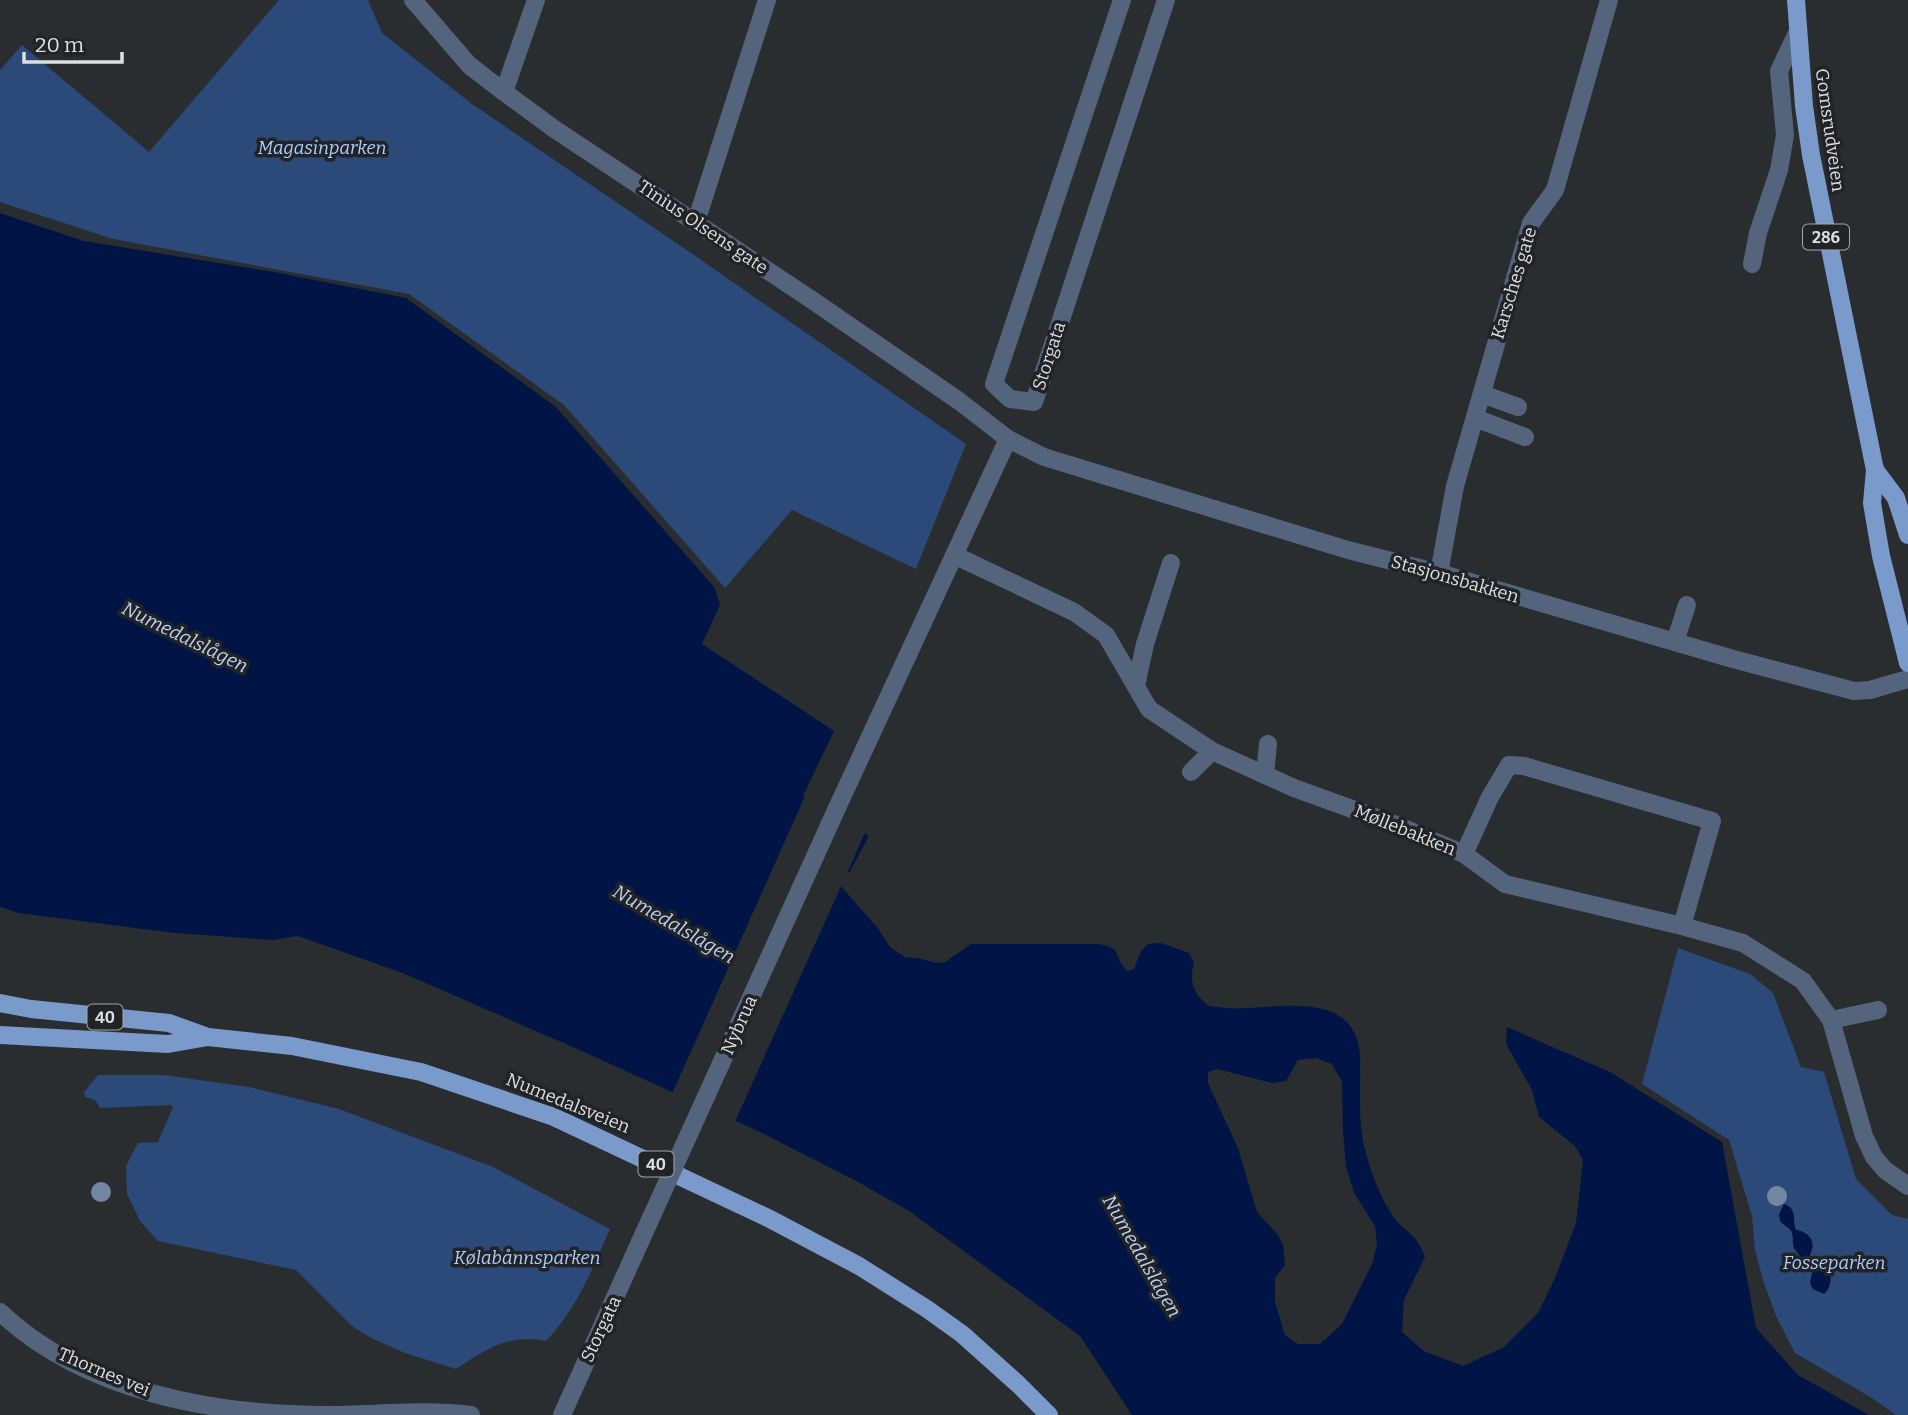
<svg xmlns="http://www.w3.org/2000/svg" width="1908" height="1415" font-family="Bitter,serif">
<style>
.green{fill:#2b4979}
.water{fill:#001546;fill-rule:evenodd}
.pier{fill:#2a2d30}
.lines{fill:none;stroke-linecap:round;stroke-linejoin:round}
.service{stroke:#54647c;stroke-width:18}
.pedestrian{stroke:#54647c;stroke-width:18}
.minor{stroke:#54647c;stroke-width:18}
.primary{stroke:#7a9acc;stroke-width:18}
.minor-bridge{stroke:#54647c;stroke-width:18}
.tree{fill:#7386a2}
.labels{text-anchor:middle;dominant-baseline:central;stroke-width:7;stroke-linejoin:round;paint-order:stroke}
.shield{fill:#212327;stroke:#a5a7a9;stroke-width:2}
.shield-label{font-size:16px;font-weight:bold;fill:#dddfe1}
.street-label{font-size:18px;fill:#dddfe1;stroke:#212327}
.park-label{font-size:18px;font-style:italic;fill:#afceff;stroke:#212327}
.water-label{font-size:19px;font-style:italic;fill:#bdd1f2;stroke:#212327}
</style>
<rect width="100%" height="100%" fill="#2a2d30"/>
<g class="green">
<path d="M279 0H368L382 33 472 104 694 255 966 444 916 569 792 510 725 588 564 405 409 294 113 239 0 202V70L22 45 149 152Z"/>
<path d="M1678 948 1750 974 1773 993 1801 1067 1824 1072 1856 1179 1892 1215 1908 1219V1415H1896L1872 1398 1795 1353 1776 1316 1763 1280 1755 1250 1752 1216 1729 1140 1642 1084Z"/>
<path d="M98 1075H164L249 1087 339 1109 493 1167 610 1229C592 1269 577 1309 546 1341 509 1333 485 1350 456 1369L405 1353 371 1338 352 1326 296 1270 158 1241 140 1221 127 1194 126 1166 138 1143 158 1142 173 1107 170 1105 100 1108 95 1100 85 1097 84 1092Z"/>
</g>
<g class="water">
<path d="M0 213 84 241 274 272 406 298 556 407 715 588 720 605 702 644 834 731 803 796 869 836 849 873 816 858 877 927 890 947 905 957 918 958 936 963 945 962 971 944H1097C1126 948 1111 957 1128 971L1134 969 1141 951 1148 944 1161 943 1189 953 1194 962C1189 981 1193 994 1209 1006 1222 1008 1234 1009 1247 1008 1291 1006 1357 994 1360 1057 1361 1090 1357 1121 1366 1153 1371 1173 1381 1199 1393 1216 1407 1235 1416 1232 1425 1257L1404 1300 1402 1332 1424 1351 1463 1366 1504 1347 1538 1313 1555 1278 1576 1223 1583 1160 1575 1146 1539 1117 1532 1090 1506 1044 1507 1027 1610 1072 1722 1142 1756 1328 1798 1375 1869 1415H1132L1080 1336 909 1211 860 1183 760 1132 584 1052 405 974 298 936 273 940 175 933 18 913 0 907ZM1316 1058 1332 1064 1342 1082 1343 1131 1346 1167 1354 1193 1375 1226 1377 1244 1372 1264 1342 1324 1320 1344H1298L1285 1335 1275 1302V1278L1285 1265 1283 1245 1278 1235 1257 1212 1238 1148 1208 1083V1072L1217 1069 1272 1083 1286 1081 1298 1060Z"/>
<path d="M1784 1204C1798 1209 1792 1219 1796 1230 1809 1232 1817 1241 1810 1255L1815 1263 1829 1270C1832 1278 1831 1288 1824 1294L1813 1289 1810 1283 1813 1269C1808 1262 1800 1258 1796 1251 1791 1245 1794 1240 1792 1233 1790 1227 1784 1226 1780 1221L1779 1214Z"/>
</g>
<path class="pier" d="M806 794 866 830 846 876 826 867 842 884 734 1124 671 1096Z"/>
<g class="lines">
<g class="service">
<path d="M504 92 536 0"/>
<path d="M1752 264 1758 233 1779 170 1785 135 1779 71 1797 33"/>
<path d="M1482 394 1518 407"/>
<path d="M1475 418 1525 437"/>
<path d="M1675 642 1687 605"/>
<path d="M1136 686 1145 644 1171 563"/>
<path d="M1191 772 1212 751"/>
<path d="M1265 775 1268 744"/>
<path d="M1464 854 1490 797 1509 765 1524 766 1712 821 1682 926"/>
<path d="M1831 1020 1878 1010"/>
</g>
<path class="pedestrian" d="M1122 0 994 384 1010 399 1034 402 1166 0"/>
<g class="minor">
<path d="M413 0 469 65 504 92 553 128 812 300 959 401 1008 439 1044 457 1348 550 1439 573 1733 659 1854 691 1870 690 1908 679"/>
<path d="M696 222 767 0"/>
<path d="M954 555 1074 612 1106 635 1149 709 1212 751 1294 788 1399 826 1464 854 1505 884 1682 926 1743 943 1803 981 1831 1020 1864 1136 1874 1157 1885 1170 1908 1186"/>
<path d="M1439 573 1455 486 1531 223 1555 190 1609 0"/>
<path d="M837 808 1008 439"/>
<path d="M0 1312C85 1392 214 1415 327 1415 375 1415 424 1409 471 1415"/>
<path d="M562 1415 640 1242"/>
</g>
<g class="primary">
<path d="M1796 0 1804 106 1811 155 1875 470 1872 503 1881 556 1908 663"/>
<path d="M1875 470 1896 498 1908 535"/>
<path d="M0 1003 31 1009 169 1023 205 1036"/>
<path d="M0 1035 168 1044 208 1037 292 1046 421 1072 554 1117 770 1219 859 1266 927 1309 962 1334 1019 1385 1049 1415"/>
</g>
<path class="minor-bridge" d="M640 1242 837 808"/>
</g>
<g class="tree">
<circle cx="101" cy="1192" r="10"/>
<circle cx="1777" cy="1196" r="10"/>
</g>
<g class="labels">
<g class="shield">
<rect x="1803" y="224.5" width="46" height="25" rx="5"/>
<rect x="87.5" y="1004.5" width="35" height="25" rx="5"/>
<rect x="638.5" y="1151.5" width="35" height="25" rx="5"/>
</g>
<g class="shield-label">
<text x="1826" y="237">286</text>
<text x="105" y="1017">40</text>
<text x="656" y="1164">40</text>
</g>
<g class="street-label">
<text transform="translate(1830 130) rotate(82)">Gomsrudveien</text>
<text transform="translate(703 227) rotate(34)">Tinius Olsens gate</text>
<text transform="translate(1514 283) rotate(-73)">Karsches gate</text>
<text transform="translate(1049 356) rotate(-72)">Storgata</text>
<text transform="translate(1455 579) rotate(16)">Stasjonsbakken</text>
<text transform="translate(1405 830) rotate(22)">Møllebakken</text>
<text transform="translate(739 1025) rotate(-66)">Nybrua</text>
<text transform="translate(568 1103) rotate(22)">Numedalsveien</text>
<text transform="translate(601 1329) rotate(-65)">Storgata</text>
<text transform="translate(104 1372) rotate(23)">Thornes vei</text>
</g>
<g class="park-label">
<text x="322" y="148">Magasinparken</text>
<text x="527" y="1258">Kølabånnsparken</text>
<text x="1834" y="1263">Fosseparken</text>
</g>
<g class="water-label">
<text transform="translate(185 637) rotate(26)">Numedalslågen</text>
<text transform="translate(674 924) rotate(30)">Numedalslågen</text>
<text transform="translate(1142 1256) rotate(60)">Numedalslågen</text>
</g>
</g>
<path d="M24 52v10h98v-10" fill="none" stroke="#dddfe1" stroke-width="3.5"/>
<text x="35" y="52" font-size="21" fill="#dddfe1" stroke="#212327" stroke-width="5" paint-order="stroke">20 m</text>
</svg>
